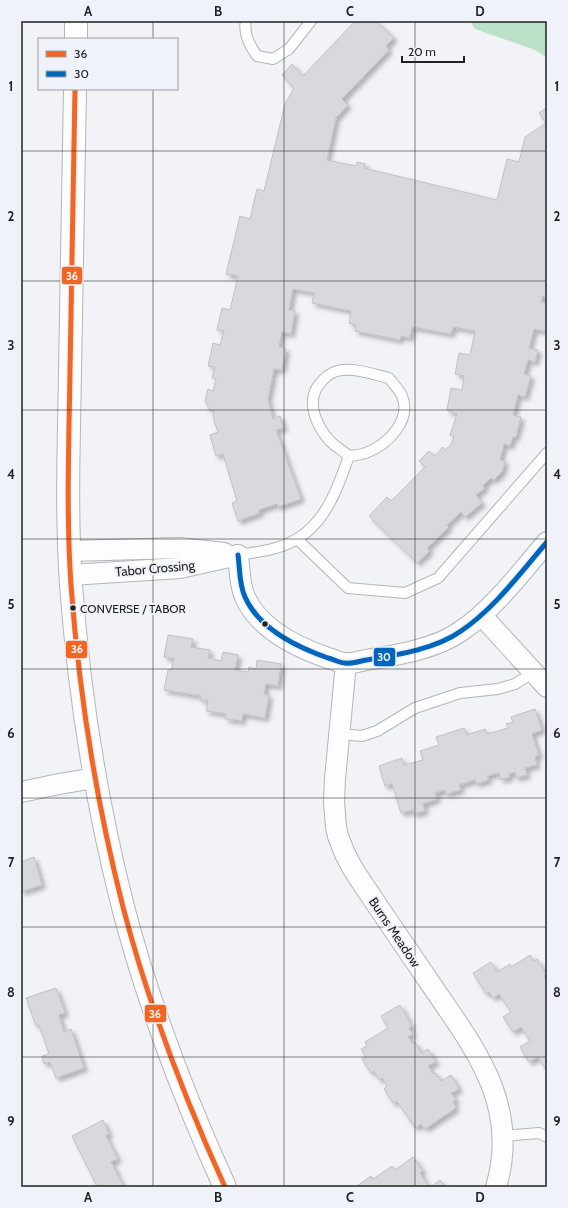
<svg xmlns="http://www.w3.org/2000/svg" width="568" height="1208" font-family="Cabin,sans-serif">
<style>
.green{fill:#bce1c8}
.building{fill:#d8d9dc;stroke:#c0c2c5;filter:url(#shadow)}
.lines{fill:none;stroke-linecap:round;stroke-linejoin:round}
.lane-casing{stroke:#b3b5b8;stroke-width:12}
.street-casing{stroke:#b3b5b8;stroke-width:22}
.secondary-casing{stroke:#b3b5b8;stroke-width:24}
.lane{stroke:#fdfdfe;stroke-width:10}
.street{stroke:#fdfdfe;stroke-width:20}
.secondary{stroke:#fdfdfe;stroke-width:22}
.bus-1-casing{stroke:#eff2f9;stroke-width:8}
.bus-2-casing{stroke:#eff2f9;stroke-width:8}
.bus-1{stroke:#f26522;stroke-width:5}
.bus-2{stroke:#0065bd;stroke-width:5}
.grid{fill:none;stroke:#212225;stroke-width:1;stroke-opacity:0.55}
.bus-dot{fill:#212225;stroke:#eff2f9;stroke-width:1.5}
.labels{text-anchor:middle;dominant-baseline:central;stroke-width:4;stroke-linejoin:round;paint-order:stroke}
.bus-label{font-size:12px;fill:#212225;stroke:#eff2f9;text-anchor:start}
.street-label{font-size:13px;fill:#212225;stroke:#eff2f9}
.line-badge{stroke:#eff2f9;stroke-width:1.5}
.badge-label{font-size:11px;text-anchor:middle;font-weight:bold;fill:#fff}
.neatline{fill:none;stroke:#212225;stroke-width:1.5}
.grid-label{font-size:13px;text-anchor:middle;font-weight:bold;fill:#212225}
</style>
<defs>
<filter id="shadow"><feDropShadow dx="3.5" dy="3.5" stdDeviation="2" flood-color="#0004"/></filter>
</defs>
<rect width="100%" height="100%" fill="#f1f3f7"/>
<path class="green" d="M470 21H547V58L535 50 475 29Z"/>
<g class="building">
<path d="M355 21H376L394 38 386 46 389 50 342 99 348 105 336 118 327 160 356 166 357 162 365 164 364 168 497 200 507 159 519 162 525 137 546 123 539 113 547 107V298L543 296 541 302 547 303V332L534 329 529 348 538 350 535 362 528 360 524 374 531 376 525 397 518 395 513 415 521 417 516 437H513L510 446 504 444 500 460 505 461 502 472 494 480 491 478 483 486 485 488 476 495 482 503 465 517 461 512 447 525 449 527 427 548 430 551 417 563 369 516 387 497 391 501 425 467 419 461 429 451 435 456 443 447 445 450 451 444 454 437 450 435 457 414 447 410 451 388 462 390 464 376 455 374 459 353 470 355 475 331 453 327 451 334 412 327 410 338 401 336 400 340 355 331 356 325 349 323 351 311 312 303 314 293 293 289 289 310 295 311 291 334 282 332 279 347 286 349 282 370 274 369 268 399 273 419 280 416 284 428 276 430 301 499 278 507 277 504 259 510 260 513 238 521 232 503 237 501 223 454 216 456 210 435 218 432 214 421 213 410 210 411 205 401 208 389 213 391 216 379 212 378 215 367 208 366 213 343 220 345 224 331 217 330 222 308 230 310 238 276 226 274 240 216 250 219 257 189 264 191 285 104 294 88 282 75 292 64 303 76Z"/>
<path d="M168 635 193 639 191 647 210 650 208 658 221 661 223 652 238 655 235 670 248 672 249 667 256 669 257 660 281 664 278 686 266 684 264 694 269 695 265 718 243 714 242 721 225 719 226 714 206 711 208 701 200 700 201 696 164 690 168 670H171L174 659 164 657Z"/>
<path d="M535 709 542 730 532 734 539 755 535 757 537 765 525 768 527 775 516 778 515 772 509 774 510 777 501 780 499 773 487 776 489 780 476 784 475 780 459 785 461 790 446 794 445 790 435 793 437 799 423 804 425 811 414 814 413 810 401 813 392 784 385 786 379 766 402 758 404 765 423 760 420 751 439 745 436 737 464 728 467 735 485 729 487 734 508 728 506 724 513 722 511 717Z"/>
<path d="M34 857 42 885 21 892V862Z"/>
<path d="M530 955 534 962 537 959 546 974 544 976 547 981V1071L538 1057 529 1062 520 1047 530 1041 521 1027 513 1032 503 1017 511 1012 499 994 493 998 489 992 486 994 473 973 491 962 497 972 510 964 511 967Z"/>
<path d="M56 988 65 1013 59 1015 64 1032 71 1029 84 1068 56 1078 50 1062 44 1064 42 1056 49 1054 39 1025 36 1026 26 998Z"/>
<path d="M400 1005 412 1026 409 1028 413 1034 408 1037 413 1044 415 1042 421 1053 428 1049 436 1062 428 1066 433 1074 436 1073 441 1081 451 1075 459 1089 451 1093 456 1100 453 1102 456 1108 425 1129 421 1124 415 1128 397 1101 393 1103 384 1089 387 1086 382 1078 379 1080 374 1071 371 1073 362 1059 366 1057 361 1049 367 1046 365 1042 388 1028 381 1016Z"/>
<path d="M103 1120 109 1134 106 1136 118 1159 111 1162 124 1187H96L97 1186 72 1136Z"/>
<path d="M413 1157 423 1171 420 1173 429 1187H358L357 1186 371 1176 373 1179 392 1166 395 1170Z"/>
<path d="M440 1180 445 1187H431Z"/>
</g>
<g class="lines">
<defs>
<g id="lane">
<path d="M246 21C243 34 250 46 257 56L273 59 289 49 311 21"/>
<path d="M297 539 348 588 405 593 438 578 547 453"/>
<path d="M238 555C249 553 261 552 272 549 320 538 334 498 349 456 343 451 336 447 330 441 317 427 306 403 318 386 323 379 329 373 337 371 354 367 372 374 389 378 393 384 399 389 402 396 412 420 388 444 368 452 362 455 356 455 349 456"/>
<path d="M340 734 362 736 377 731 415 708 460 693 498 689 515 684 534 672"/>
<path d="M503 1136 539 1133 547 1137"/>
</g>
<g id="street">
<path d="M70 551 179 548 224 553"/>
<path d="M238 555C240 569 239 584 245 597 259 629 296 647 328 658 333 659 340 663 345 663 352 664 360 661 366 660 397 655 436 649 461 631 494 609 521 572 547 542"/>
<path d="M71 575 180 568 238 555"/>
<path d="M482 616 547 687"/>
<path d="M346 663 335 779 334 802 336 827 338 836 345 854 353 869C377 906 403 943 428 980 472 1045 521 1103 496 1187"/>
<path d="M21 792 59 784 95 778"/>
</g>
<g id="secondary">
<path d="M76 39V21"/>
<path d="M75 89C74 183 72 277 70 371 69 442 66 513 71 585 79 693 96 801 123 907 148 1003 184 1097 225 1187"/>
</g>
</defs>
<use href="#lane" class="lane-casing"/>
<use href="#street" class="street-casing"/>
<use href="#secondary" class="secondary-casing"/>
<use href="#lane" class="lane"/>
<use href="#street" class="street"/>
<use href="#secondary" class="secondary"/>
<defs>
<path id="bus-1" d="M75 89C74 183 72 277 70 371 69 442 66 513 71 585 79 693 96 801 123 907 148 1003 184 1097 225 1187"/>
<path id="bus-2" d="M238 555C240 569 239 584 245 597 259 629 296 647 328 658 333 659 340 663 345 663 352 664 360 661 366 660 397 655 436 649 461 631 494 609 521 572 547 542"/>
</defs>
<use href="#bus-1" class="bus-1-casing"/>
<use href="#bus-2" class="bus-2-casing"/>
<use href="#bus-1" class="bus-1"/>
<use href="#bus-2" class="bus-2"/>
</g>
<path class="grid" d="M153 21V39M284 21V1187M415 21V1187M153 89V1187M21 151H547M21 281H547M21 410H547M21 539H547M21 669H547M21 798H547M21 927H547M21 1057H547"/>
<g class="bus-dot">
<circle cx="73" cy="608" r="3.5"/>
<circle cx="265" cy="624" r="3.5"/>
</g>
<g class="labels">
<g class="bus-label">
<text x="80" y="608">CONVERSE / TABOR</text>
</g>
<g class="street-label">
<text transform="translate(155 568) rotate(-5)">Tabor Crossing</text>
<text transform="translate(395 932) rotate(56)">Burns Meadow</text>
</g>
</g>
<g class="line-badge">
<rect x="61" y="266" width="22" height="19" rx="4" fill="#f26522"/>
<rect x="65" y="640" width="23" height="19" rx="4" fill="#f26522"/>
<rect x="373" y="647" width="23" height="20" rx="4" fill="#0065bd"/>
<rect x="144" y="1004" width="23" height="19" rx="4" fill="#f26522"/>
</g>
<g class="badge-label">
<text x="72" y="280">36</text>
<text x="77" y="653">36</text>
<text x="384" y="661">30</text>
<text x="155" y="1018">36</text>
</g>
<rect width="568" height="1208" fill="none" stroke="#eff2f9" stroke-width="44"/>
<rect x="38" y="38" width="140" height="52" fill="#eff2f9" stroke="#9d9fa4"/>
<rect x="46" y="51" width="20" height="6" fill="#f26522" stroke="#9d9fa4"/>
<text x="74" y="58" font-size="12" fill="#212225">36</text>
<rect x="46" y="71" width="20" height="6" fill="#0065bd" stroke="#9d9fa4"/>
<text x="74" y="78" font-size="12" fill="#212225">30</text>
<path d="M402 56v6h62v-6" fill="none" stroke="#212225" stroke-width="2"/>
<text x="408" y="56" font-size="12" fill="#212225" stroke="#eff2f9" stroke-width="3" paint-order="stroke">20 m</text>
<rect x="22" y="22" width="524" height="1164" class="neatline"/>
<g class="grid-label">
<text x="88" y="16">A</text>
<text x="218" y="16">B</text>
<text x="350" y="16">C</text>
<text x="480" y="16">D</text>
<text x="11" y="91">1</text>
<text x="557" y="91">1</text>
<text x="11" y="221">2</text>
<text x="557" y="221">2</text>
<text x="11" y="350">3</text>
<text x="557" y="350">3</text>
<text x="11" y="479">4</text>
<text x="557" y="479">4</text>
<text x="11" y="609">5</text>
<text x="557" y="609">5</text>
<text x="11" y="738">6</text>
<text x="557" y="738">6</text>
<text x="11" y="867">7</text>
<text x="557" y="867">7</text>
<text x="11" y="997">8</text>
<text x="557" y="997">8</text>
<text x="11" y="1126">9</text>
<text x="557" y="1126">9</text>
<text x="88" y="1202">A</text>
<text x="218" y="1202">B</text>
<text x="350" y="1202">C</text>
<text x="480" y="1202">D</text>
</g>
</svg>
